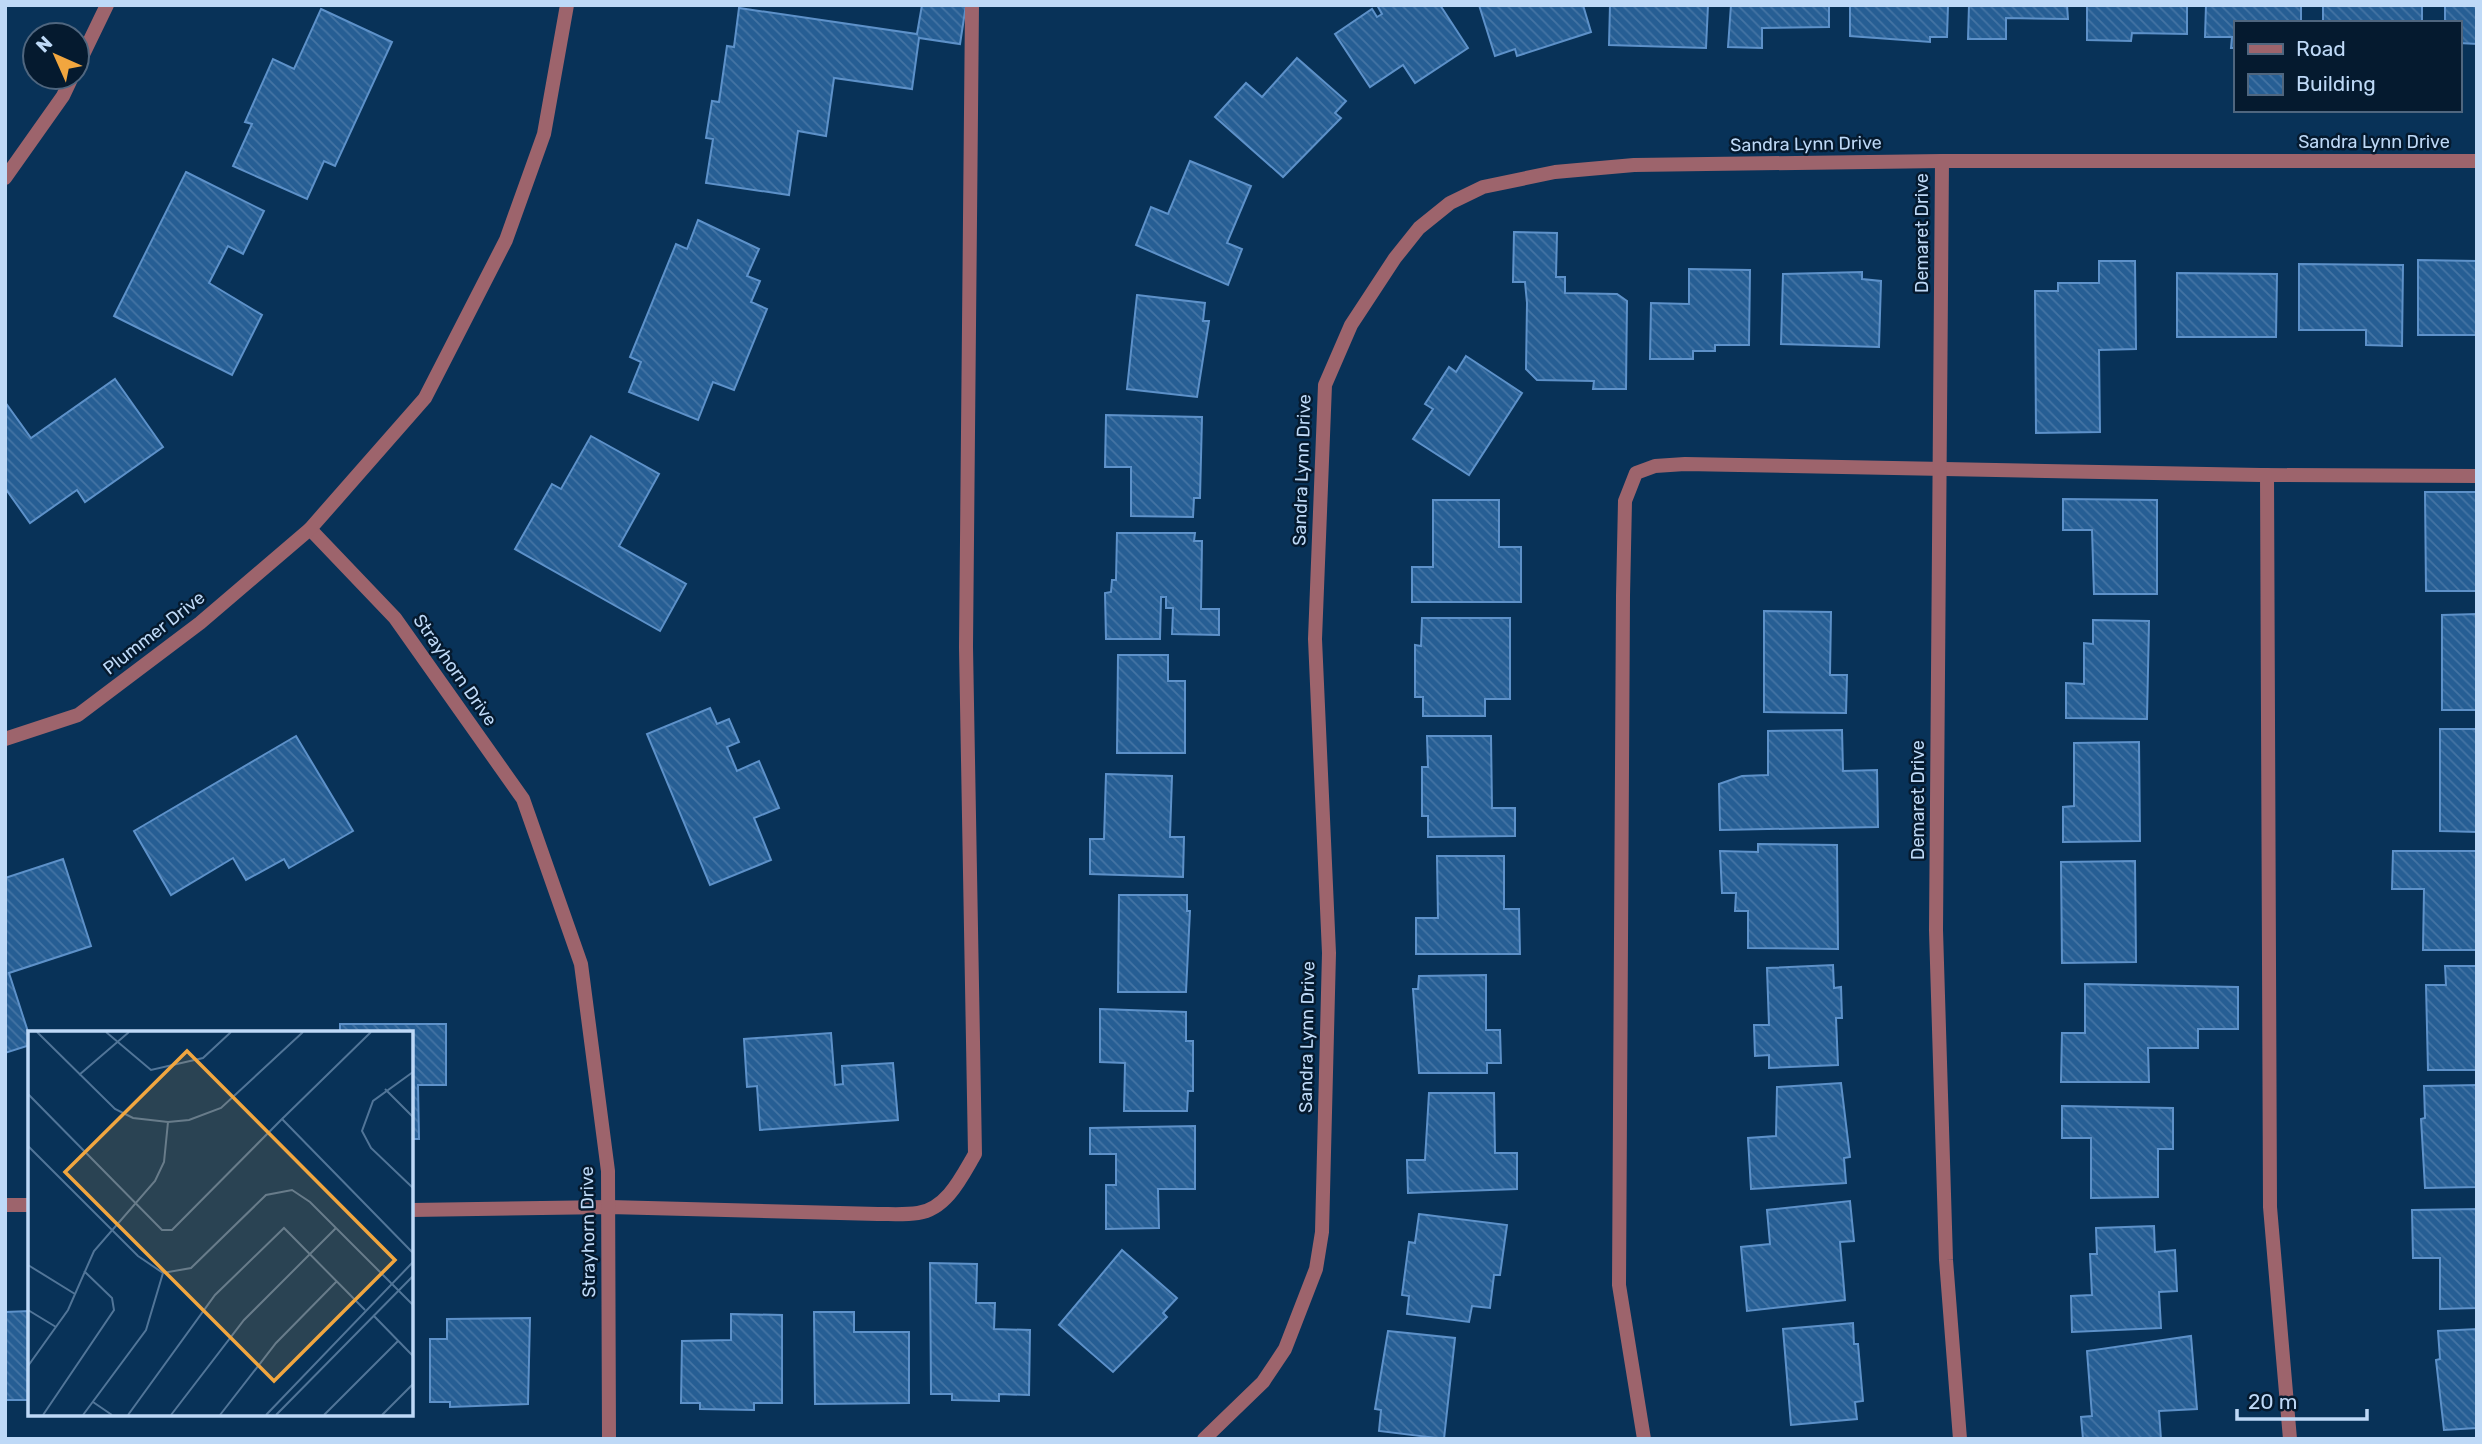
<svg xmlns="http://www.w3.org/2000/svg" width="2482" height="1444" font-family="Rubik,sans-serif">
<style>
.building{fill:url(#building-back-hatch);stroke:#5d91c9;stroke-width:2}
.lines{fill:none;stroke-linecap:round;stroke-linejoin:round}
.service{stroke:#9d646c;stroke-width:14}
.minor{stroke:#9d646c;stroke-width:14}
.labels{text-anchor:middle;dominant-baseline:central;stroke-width:5;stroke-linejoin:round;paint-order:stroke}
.street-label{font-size:18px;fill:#bed9f7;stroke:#051a2f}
.inset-road{fill:none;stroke:#517598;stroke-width:2}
.view{fill:#f1a63f;fill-opacity:0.15;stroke:#f1a63f;stroke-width:3.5}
.inset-edge{fill:none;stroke:#bed9f7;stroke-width:3.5}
</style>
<defs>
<pattern id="building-back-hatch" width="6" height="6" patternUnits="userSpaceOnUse" patternTransform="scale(1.75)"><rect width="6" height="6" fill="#265e94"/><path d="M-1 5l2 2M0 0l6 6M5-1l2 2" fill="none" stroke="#4474a4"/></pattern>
</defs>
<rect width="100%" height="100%" fill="#083258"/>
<g class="building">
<path d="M922 5H966L960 44 919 38 912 89 834 78 826 136 798 131 789 195 706 183 713 139 706 138 712 101 719 102 727 46 734 47 739 8 917 34Z"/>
<path d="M1377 5H1440L1468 48 1415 83 1403 65 1370 87 1335 34 1372 9 1377 17 1382 14Z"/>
<path d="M1479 5H1583L1591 32 1517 56 1515 49 1495 56Z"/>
<path d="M1610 5H1708L1706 48 1609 45Z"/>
<path d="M1731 5H1829V27L1762 28V48L1728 47Z"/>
<path d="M1850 5H1948L1947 37H1930V42L1850 36Z"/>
<path d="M1969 5H2067L2068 19 2006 18V39H1968Z"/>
<path d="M2087 5H2187V34L2132 33 2131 41 2087 40Z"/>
<path d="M2206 5H2301V23H2235V48H2231L2232 37H2205Z"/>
<rect x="2323" y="5" width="99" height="18"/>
<path d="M2445 5H2477V44L2459 43V23H2445Z"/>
<path d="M321 9 392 42 335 166 324 161 307 199 233 166 252 124 245 122 273 59 294 69Z"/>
<path d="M1297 58 1346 101 1335 113 1341 118 1283 177 1215 117 1246 83 1262 97Z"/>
<path d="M1190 161 1251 186 1227 243 1242 249 1228 285 1136 245 1151 207 1168 214Z"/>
<path d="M186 172 264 211 243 254 228 246 209 283 262 315 232 375 114 316Z"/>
<path d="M698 220 759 249 747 276 760 281 751 302 767 309 734 390 713 382 698 420 629 392 641 362 630 357 676 244 687 249Z"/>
<path d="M1514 232 1557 233 1556 277H1565V293L1617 294 1627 301 1626 389H1593L1594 381 1537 380 1526 369 1527 303 1525 282H1513Z"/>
<path d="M2418 260 2477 261V335H2418Z"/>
<path d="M2099 261H2135L2136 349 2099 350 2100 432 2036 433 2035 291H2058V283H2099Z"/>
<path d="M2299 264 2403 265 2402 346 2366 345V330H2299Z"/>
<path d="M1689 269 1750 270 1749 345H1715V351H1693V359H1650L1651 303 1689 304Z"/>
<path d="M1862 272V279L1881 281 1879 347 1781 344 1783 274Z"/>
<path d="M2177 273 2277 274 2276 337H2177Z"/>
<path d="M1137 295 1205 303 1203 321H1209L1197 397 1127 389Z"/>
<path d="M1466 356 1522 393 1469 475 1413 439 1433 409 1425 404 1449 367 1456 372Z"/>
<path d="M115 379 163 447 85 502 77 490 30 523 5 488V402L31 438Z"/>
<path d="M1106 415 1202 417 1200 498H1194L1193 517 1131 516V467H1105Z"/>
<path d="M591 436 659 474 619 546 686 584 660 631 515 549 552 484 561 489Z"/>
<path d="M2425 492H2477V591H2426Z"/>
<path d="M2063 499 2157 500V594H2094L2092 530H2063Z"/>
<path d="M1433 500H1499V547H1521V602H1412V567H1433Z"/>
<path d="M1117 533H1195L1194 541H1202L1201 609H1219V635L1172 634 1173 608H1166V597H1161L1160 639H1106L1105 593 1111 592 1112 580H1116Z"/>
<path d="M1764 611 1831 612 1830 675H1847L1846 713 1764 712Z"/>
<path d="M2477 614V710H2442V615Z"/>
<path d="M1422 618H1510V699H1485V716H1423V697H1415V645L1421 646Z"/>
<path d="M2093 620 2149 621 2147 719 2066 718V683L2084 684V643L2093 644Z"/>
<path d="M1118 655H1168V681H1185V753H1117Z"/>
<path d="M710 708 717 724 729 719 739 742 727 747 737 771 759 761 779 808 754 818 771 860 710 885 647 734Z"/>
<path d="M2440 729H2477V832L2440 831Z"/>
<path d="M1842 730 1843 771 1877 770 1878 827 1720 830 1719 784 1742 776 1768 775V731Z"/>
<path d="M296 736 353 831 289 868 284 859 246 880 233 858 171 895 134 831Z"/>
<path d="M1427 736H1491L1492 808H1515V836L1428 837V816H1422V767H1428Z"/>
<path d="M2139 742 2140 841 2063 842V807L2074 806V743Z"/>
<path d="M1106 774 1172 776 1170 837H1184L1183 877 1090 874V839H1104Z"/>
<path d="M1758 844 1837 845 1838 949 1748 948V911H1735L1736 893H1722L1720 851 1758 852Z"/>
<path d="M2393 851H2477V950H2423L2424 889H2392Z"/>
<path d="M1437 856H1504V909H1519L1520 954H1416V918H1438Z"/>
<path d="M63 859 91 946 9 973 30 1038V1045L5 1053V878Z"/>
<path d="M2135 861 2136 962 2062 963 2061 862Z"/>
<path d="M1119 895H1187V911H1190L1186 992H1118Z"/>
<path d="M1833 965 1834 988 1841 987 1842 1018H1836L1838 1065 1769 1068V1055L1755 1056 1754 1025H1769L1767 968Z"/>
<path d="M2445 966H2477V1070H2428L2426 985H2446Z"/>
<path d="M1486 975V1030H1500L1501 1063H1487V1073H1419L1413 989H1418L1419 976Z"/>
<path d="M2085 984 2238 987V1029H2198V1048H2148L2149 1082H2061L2062 1033H2085Z"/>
<path d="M1100 1009 1186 1012V1041H1193V1091H1188L1187 1111H1124L1125 1063 1100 1062Z"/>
<path d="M340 1024H446V1085H418L419 1139H411V1033H340Z"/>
<path d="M831 1033 835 1085 843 1084 842 1066 893 1063 898 1120 760 1130 757 1086 747 1087 744 1039Z"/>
<path d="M1841 1083 1850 1157 1844 1158 1846 1183 1751 1189 1748 1138 1776 1136 1777 1087Z"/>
<path d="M2477 1085V1187L2425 1188 2421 1119 2425 1118 2424 1086Z"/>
<path d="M1429 1093H1494L1495 1153H1517V1189L1408 1193 1407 1160H1425Z"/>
<path d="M2062 1106 2173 1108V1149H2158V1197L2091 1198V1138H2062Z"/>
<path d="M1195 1126V1189H1158L1159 1228 1106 1229V1185H1116V1154H1090V1128Z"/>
<path d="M1850 1201 1854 1241 1840 1242 1845 1300 1747 1311 1741 1247 1770 1244 1767 1210Z"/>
<path d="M2477 1209V1308L2440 1309V1258H2413L2412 1210Z"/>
<path d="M1419 1214 1507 1225 1500 1275H1494L1490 1308 1472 1306 1469 1322 1407 1314 1409 1296 1402 1295 1409 1242 1415 1243Z"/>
<path d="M2154 1226 2155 1252 2175 1250 2177 1291 2159 1292 2161 1328 2072 1332 2071 1296 2092 1295 2090 1254H2097L2096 1228Z"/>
<path d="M1122 1250 1177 1298 1163 1313 1167 1317 1113 1372 1059 1325Z"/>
<path d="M930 1263 977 1264 976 1303H995L994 1329 1030 1330 1029 1395 999 1394V1401L952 1400V1394H931Z"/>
<path d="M30 1311V1400H5V1312Z"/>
<path d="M814 1312H854V1332H909V1403L815 1404Z"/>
<path d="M731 1314 782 1315V1403H754V1410L700 1409V1403H681L682 1341 731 1340Z"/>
<path d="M530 1318 528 1404 450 1407V1402H430V1339H447V1319Z"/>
<path d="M1853 1323 1854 1344H1858L1863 1401 1855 1402 1857 1419 1791 1425 1783 1329Z"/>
<path d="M2477 1329V1428L2444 1430 2436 1360 2440 1359 2438 1331Z"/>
<path d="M1388 1331 1455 1338 1444 1439 1379 1431 1381 1410 1375 1409Z"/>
<path d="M2191 1336 2197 1409 2159 1411 2161 1439H2083L2081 1417 2092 1416 2087 1351Z"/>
</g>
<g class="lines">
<g class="service">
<path d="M77 67 107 5"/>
<path d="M5 178 63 96 72 77"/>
<path d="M2267 475 2270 1207 2290 1439"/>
<path d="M5 1205H30"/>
<path d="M411 1210 609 1207 878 1214C891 1214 905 1215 918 1213 947 1209 962 1176 975 1154L966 647 972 5"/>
<path d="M1644 1439 1619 1285 1623 596 1625 501 1636 473 1655 466 1685 464 2261 475 2477 476"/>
</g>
<g class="minor">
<path d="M1942 161 1936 930 1946 1260 1960 1439"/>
<path d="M310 529 395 618 523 799 581 964 608 1171 609 1439"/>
<path d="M5 739 78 715 200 623 310 529 425 398 506 240 544 134 567 5"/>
<path d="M1204 1439 1263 1382 1285 1349 1316 1269 1322 1232 1329 953 1315 639 1325 385 1351 325 1395 258 1419 228 1450 203 1483 187 1555 172 1634 165 1942 161H2477"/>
</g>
</g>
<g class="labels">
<g class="street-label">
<text x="2374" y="142">Sandra Lynn Drive</text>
<text transform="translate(1806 144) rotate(-1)">Sandra Lynn Drive</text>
<text transform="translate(1922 233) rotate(-90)">Demaret Drive</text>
<text transform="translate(1302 470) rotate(-88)">Sandra Lynn Drive</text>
<text transform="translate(154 633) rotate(-38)">Plummer Drive</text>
<text transform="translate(455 670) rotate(55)">Strayhorn Drive</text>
<text transform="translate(1918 800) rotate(-90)">Demaret Drive</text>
<text transform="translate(1307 1037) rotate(-89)">Sandra Lynn Drive</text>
<text transform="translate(588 1232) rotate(-91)">Strayhorn Drive</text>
</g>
</g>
<g transform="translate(28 1031)">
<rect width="385" height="385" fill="#083258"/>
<path class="inset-road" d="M9 1 87 78 105 87 140 91 161 89 193 77 275 1M78 1 123 39 175 27 203 1M385 41 345 70 334 100 343 117 385 157M51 44 101 1M357 58 385 86M0 63 134 199H144L254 88 385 222M254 88 343 1M0 115 110 225 135 242 163 237 238 164 264 159 282 171 385 274M0 234 47 263M0 279 28 296M345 284 385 325M0 335 40 279 66 220 127 150 136 131 140 91M65 371 84 384M15 384 86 279 84 267 56 240M55 384 118 299 135 242M100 384 187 264 256 197 337 279M143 384 216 289 308 197M192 384 248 312 309 250M238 384 385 231M248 384 385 245M296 384 370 310M354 384 385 353"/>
<path class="view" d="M159 20 367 229 246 350 37 141Z"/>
<rect width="385" height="385" class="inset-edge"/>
</g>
<rect width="2482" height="1444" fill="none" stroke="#bed9f7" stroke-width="14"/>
<rect x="2234" y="21" width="228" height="91" fill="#051a2f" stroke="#4f667f" stroke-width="2"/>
<rect x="2248" y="44" width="35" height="10" fill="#9d646c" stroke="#4f667f" stroke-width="2"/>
<text x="2296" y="56" font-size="21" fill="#bed9f7">Road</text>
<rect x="2248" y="74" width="35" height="21" fill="url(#building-back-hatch)" stroke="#4f667f" stroke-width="2"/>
<text x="2296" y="91" font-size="21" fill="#bed9f7">Building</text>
<g transform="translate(56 56) rotate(315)"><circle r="33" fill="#051a2f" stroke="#4f667f" stroke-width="2"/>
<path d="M0-5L12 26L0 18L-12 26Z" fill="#f1a63f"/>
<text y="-10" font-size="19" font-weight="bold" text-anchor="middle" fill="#bed9f7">N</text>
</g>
<path d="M2237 1409v10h130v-10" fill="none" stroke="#bed9f7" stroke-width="3.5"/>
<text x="2248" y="1409" font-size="21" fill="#bed9f7" stroke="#051a2f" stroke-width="5" paint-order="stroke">20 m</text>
</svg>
